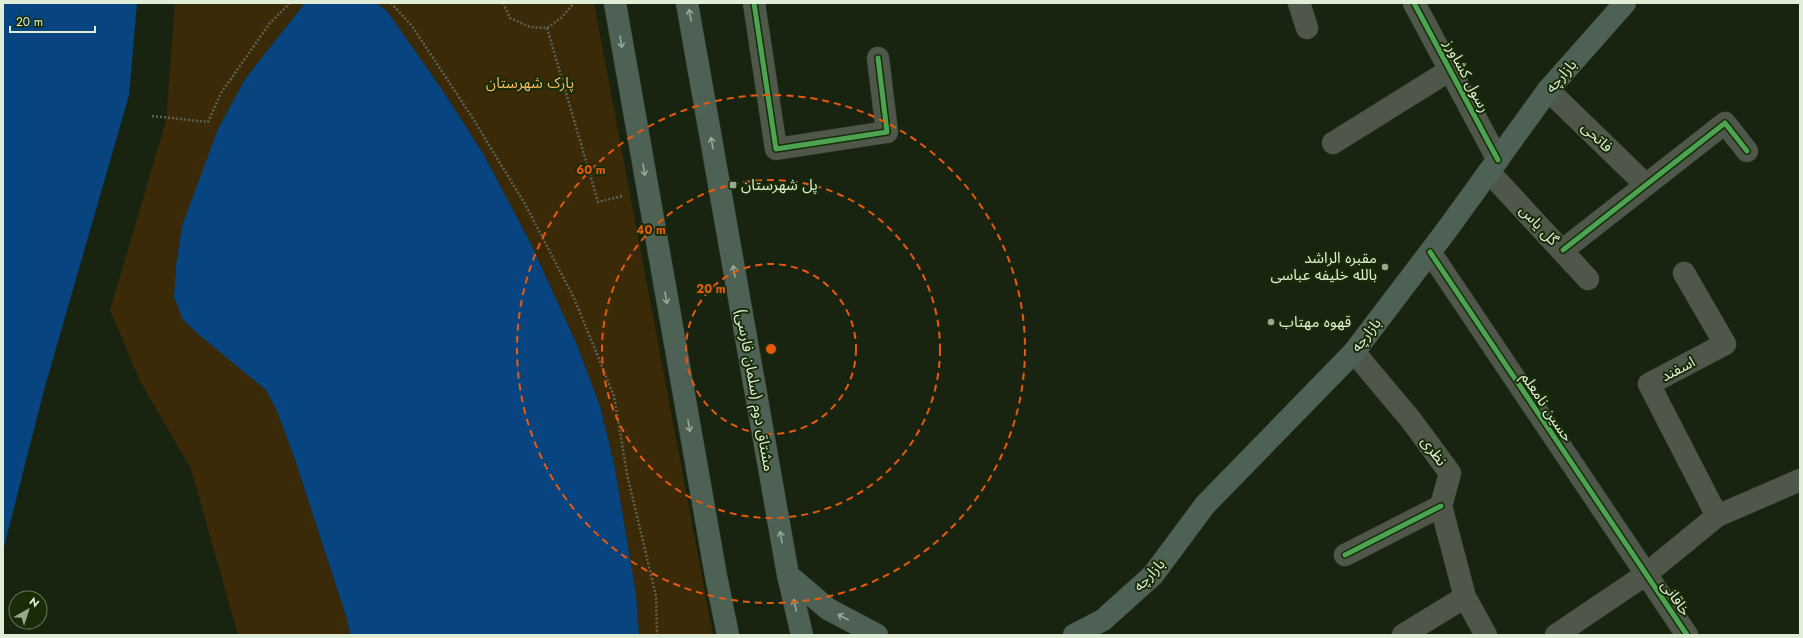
<svg xmlns="http://www.w3.org/2000/svg" width="1803" height="638" font-family="Jost,'Noto Sans Arabic',sans-serif">
<style>
.green{fill:#3b2a08}
.water{fill:#084580}
.lines{fill:none;stroke-linecap:round;stroke-linejoin:round}
.minor-casing{stroke:#353e2f;stroke-width:23}
.major-casing{stroke:#353e2f;stroke-width:23}
.path{stroke:#5a6355;stroke-width:2.5;stroke-dasharray:2 2;stroke-linecap:butt}
.minor{stroke:#4e5749;stroke-width:22}
.major{stroke:#4d6155;stroke-width:22}
.cycleway-casing{stroke:#172c07;stroke-width:8}
.cycleway{stroke:#4ca352;stroke-width:5}
.oneway{stroke:#96a896}
.ring{fill:none;stroke:#e8590c;stroke-width:2;stroke-dasharray:7 5}
.poi-dot{fill:#9aa792;stroke:#172c07;stroke-width:1.5}
.labels{text-anchor:middle;dominant-baseline:central;stroke-width:4;stroke-linejoin:round;paint-order:stroke}
.street-label{font-size:15px;fill:#e0eed8;stroke:#172c07}
.park-label{font-size:15px;fill:#f6ba63;stroke:#172c07}
.poi-label{font-size:15px;fill:#e0eed8;stroke:#172c07;text-anchor:start}
.centre{fill:#e8590c;stroke:#172c07;stroke-width:2}
.ring-label{font-size:12px;text-anchor:middle;font-weight:bold;fill:#e8590c;stroke:#172c07;stroke-width:4;stroke-linejoin:round;paint-order:stroke}
</style>
<rect width="100%" height="100%" fill="#18240f"/>
<g class="green">
<path d="M175 3H305L245 79 182 226 176 266 174 297 245 372 266 390 277 411 294 457 347 619 350 635H238L191 469 140 381 110 310 166 121Z"/>
<path d="M376 3H594L713 635H639L636 594 614 463 600 406 577 345 531 244 484 155 443 91 387 11Z"/>
</g>
<g class="water">
<path d="M3 3H137L129 95 44 390 3 551Z"/>
<path d="M305 3H376L387 11 443 91 484 155 531 244 577 345 600 406 614 463 636 594 639 635H350L347 619 294 457 277 411 266 390 198 334 183 320 174 297 176 266 182 226 218 129 245 79Z"/>
</g>
<g class="lines">
<defs>
<g id="minor">
<path d="M754 3 776 149 887 132 878 58"/>
<path d="M1299 3 1307 28"/>
<path d="M1414 3 1498 160"/>
<path d="M1548 90 1645 184"/>
<path d="M1333 143 1450 70"/>
<path d="M1489 172 1588 279"/>
<path d="M1563 250 1725 123 1747 151"/>
<path d="M1430 252 1687 635"/>
<path d="M1684 273 1725 344 1649 384 1717 516"/>
<path d="M1354 352 1411 420 1450 473 1441 506 1465 597 1486 635"/>
<path d="M1345 555 1441 506"/>
<path d="M1403 635 1465 597"/>
<path d="M1556 635 1645 575 1717 516 1800 480"/>
</g>
<g id="major">
<path d="M615 3 716 576 728 635"/>
<path d="M687 3 788 575 802 635"/>
<path d="M788 575 828 609 877 635"/>
<path d="M1074 635 1103 620 1153 575 1205 505 1354 352 1446 231 1548 90 1625 3"/>
</g>
</defs>
<use href="#minor" class="minor-casing"/>
<use href="#major" class="major-casing"/>
<g class="path">
<path d="M391 3 412 26 472 117 525 204 574 298 614 396 627 474 656 596 657 635"/>
<path d="M503 3 510 18 530 27 547 28 561 18 574 3"/>
<path d="M547 28 598 202 622 196"/>
<path d="M152 116 208 122 221 93 270 23 290 3"/>
</g>
<use href="#minor" class="minor"/>
<use href="#major" class="major"/>
<defs>
<g id="cycleway">
<path d="M754 3 776 149 887 132 878 58"/>
<path d="M1414 3 1498 160"/>
<path d="M1563 250 1725 123 1747 151"/>
<path d="M1430 252 1687 635"/>
<path d="M1345 555 1441 506"/>
</g>
</defs>
<use href="#cycleway" class="cycleway-casing"/>
<use href="#cycleway" class="cycleway"/>
</g>
<defs><path id="oneway-shaft" d="M-6 0H5M1.5-3L5.5 0L1.5 3" fill="none" stroke-width="1.6" stroke-linecap="round" stroke-linejoin="round"/></defs>
<g class="oneway">
<use href="#oneway-shaft" transform="translate(690 15) rotate(-101)"/>
<use href="#oneway-shaft" transform="translate(621 42) rotate(81)"/>
<use href="#oneway-shaft" transform="translate(712 143) rotate(-100)"/>
<use href="#oneway-shaft" transform="translate(644 170) rotate(80)"/>
<use href="#oneway-shaft" transform="translate(734 271) rotate(-100)"/>
<use href="#oneway-shaft" transform="translate(666 298) rotate(80)"/>
<use href="#oneway-shaft" transform="translate(689 426) rotate(80)"/>
<use href="#oneway-shaft" transform="translate(781 537) rotate(-100)"/>
<use href="#oneway-shaft" transform="translate(795 605) rotate(-103)"/>
<use href="#oneway-shaft" transform="translate(843 617) rotate(-153)"/>
</g>
<g class="ring">
<circle cx="771" cy="349" r="85"/>
<circle cx="771" cy="349" r="169"/>
<circle cx="771" cy="349" r="254"/>
</g>
<g class="poi-dot">
<rect x="729" y="181" width="8" height="8" rx="2"/>
<circle cx="1385" cy="267" r="4"/>
<circle cx="1271" cy="322" r="4"/>
</g>
<g class="labels">
<g class="street-label">
<text transform="translate(1467 76) rotate(62)">رسول کشاورز</text>
<text transform="translate(1561 76) rotate(-49)">بازارچه</text>
<text transform="translate(1597 137) rotate(44)">فاتحی</text>
<text transform="translate(1539 225) rotate(47)">گل یاس</text>
<text transform="translate(1366 335) rotate(-52)">بازارچه</text>
<text transform="translate(1678 369) rotate(-28)">اسفند</text>
<text transform="translate(755 390) rotate(80)">مشتاق دوم (سلمان فارسی)</text>
<text transform="translate(1547 407) rotate(56)">حسین نامعلم</text>
<text transform="translate(1434 451) rotate(54)">نظری</text>
<text transform="translate(1149 575) rotate(-47)">بازارچه</text>
<text transform="translate(1676 598) rotate(55)">خاقانی</text>
</g>
<g class="park-label">
<text x="530" y="83">پارک شهرستان</text>
</g>
<g class="poi-label">
<text x="741" y="185">پل شهرستان</text>
<text x="1377" y="258" text-anchor="end">مقبره الراشد<tspan x="1377" dy="17">بالله خلیفه عباسی</tspan></text>
<text x="1279" y="322">قهوه مهتاب</text>
</g>
</g>
<circle cx="771" cy="349" r="6" class="centre"/>
<g class="ring-label">
<text x="591" y="174">60 m</text>
<text x="651" y="234">40 m</text>
<text x="711" y="293">20 m</text>
</g>
<rect width="1803" height="638" fill="none" stroke="#e0eed8" stroke-width="8"/>
<g transform="translate(28 610) rotate(39)"><circle r="19" fill="#172c07" stroke="#677a5b"/>
<path d="M0-3L7 15L0 10L-7 15Z" fill="#9aa792"/>
<text y="-6" font-size="11" font-weight="bold" text-anchor="middle" fill="#e0eed8">N</text>
</g>
<path d="M10 26v6h85v-6" fill="none" stroke="#e0eed8" stroke-width="2"/>
<text x="16" y="26" font-size="12" fill="#e0eed8" stroke="#172c07" stroke-width="3" paint-order="stroke">20 m</text>
</svg>
